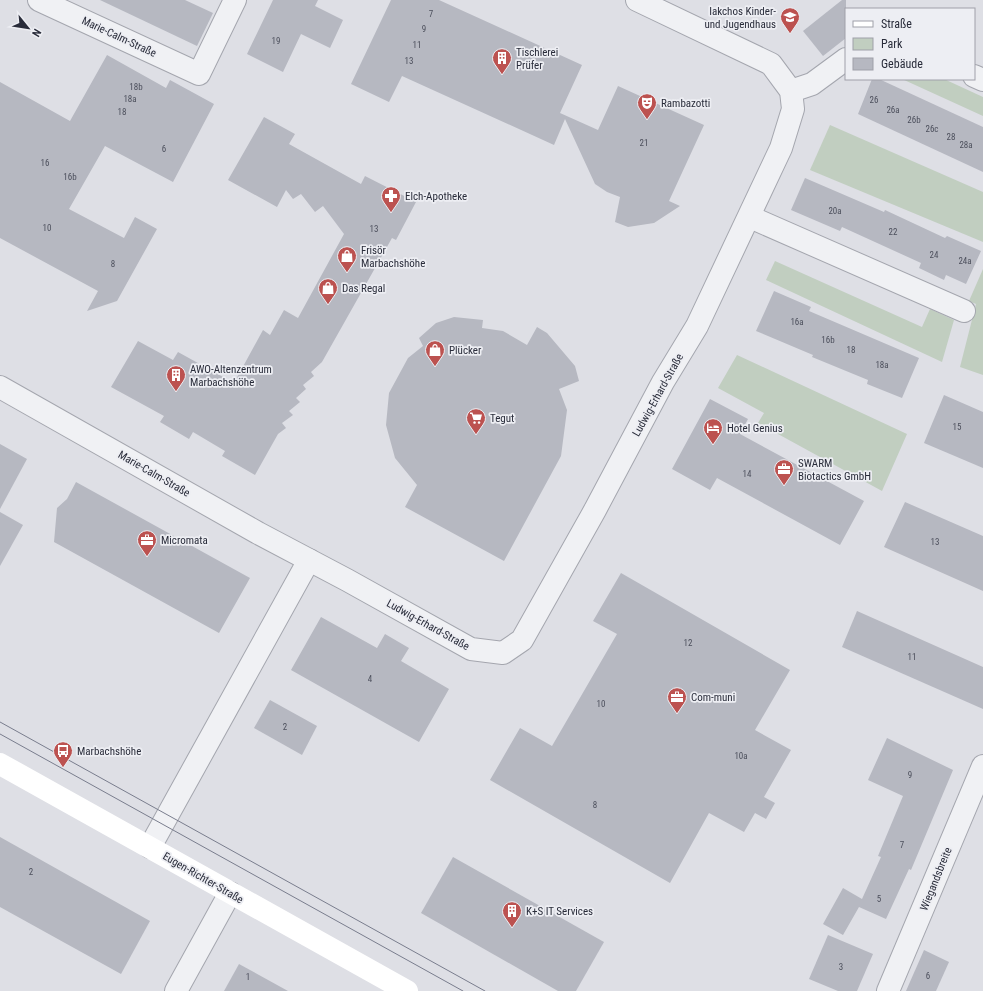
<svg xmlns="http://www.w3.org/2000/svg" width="983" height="991" font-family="'Roboto Condensed',sans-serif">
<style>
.green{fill:#c1cec0}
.building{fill:#b6b8c1}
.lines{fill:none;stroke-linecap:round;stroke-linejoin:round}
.street-casing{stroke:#a4a6ae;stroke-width:24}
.street{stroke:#f0f1f4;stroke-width:22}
.secondary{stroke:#fff;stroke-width:22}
.tram{stroke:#797d8d;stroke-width:1}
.labels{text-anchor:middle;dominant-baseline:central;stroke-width:3.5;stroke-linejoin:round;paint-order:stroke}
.number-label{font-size:9px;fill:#4c4f5c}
.poi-label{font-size:11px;fill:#292c3a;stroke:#edeef3;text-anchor:start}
.street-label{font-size:11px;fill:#292c3a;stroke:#edeef3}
</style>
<rect width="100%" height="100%" fill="#dedfe5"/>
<g class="green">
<path d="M902 79H944L983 97V116Z"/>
<path d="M830 125 983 192V242L810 170Z"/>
<path d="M775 261 922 327 930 309 954 320 942 362 766 280Z"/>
<path d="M983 269V375L960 367 976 304 969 301Z"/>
<path d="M737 355 907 434 882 491 758 423 764 413 718 388Z"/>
</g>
<g class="building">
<path d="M100 0H185L213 13 197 46Z"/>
<path d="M273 0H318L315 6 343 20 330 48 301 34 283 72 247 54Z"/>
<path d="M391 0H439L582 65 560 113 598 130 618 86 704 125 669 201 680 206 654 223 628 227 615 222 620 197 607 192 595 184 565 119 554 145 402 76 389 102 351 84Z"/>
<path d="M842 0H846V38L823 56 803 31Z"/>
<path d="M107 55 166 88 170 80 214 104 173 182 105 146 69 209 124 238 135 217 157 229 117 301 87 311 98 291 0 238V82L70 121Z"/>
<path d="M872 79H879L983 127V172L858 114Z"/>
<path d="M264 117 295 134 289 144 361 184 365 176 416 202 396 240 392 238 322 362 311 372 314 376 303 385 306 389 296 398 300 402 289 411 293 415 282 423 286 428 278 434 255 475 222 456 225 451 193 432 189 439 160 422 164 416 111 387 138 341 173 360 178 352 234 383 263 330 270 335 284 310 298 318 344 234 323 206 315 212 301 194 293 199 286 190 277 207 228 180Z"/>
<path d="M805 178 884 212 885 210 945 238 947 236 981 251 966 284 946 275 944 280 919 268 921 263 842 227 840 231 791 210Z"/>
<path d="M774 291 811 307 809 311 919 358 902 398 867 384 868 380 812 357 813 355 756 331Z"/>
<path d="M454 317 483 320 482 328 503 331 527 345 537 327 547 333 575 366 579 381 559 389 567 410 561 456 504 561 405 507 417 485 395 458 386 425 389 393 408 358 423 346 419 338 436 323Z"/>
<path d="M944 395 983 412V468L924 443Z"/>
<path d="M710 399 748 419 740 434 864 501 840 545 717 478 710 490 672 469Z"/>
<path d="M0 444 27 459 0 509Z"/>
<path d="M76 482 250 578 219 633 54 542 57 508 67 499Z"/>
<path d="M905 502 983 536V591L884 547Z"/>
<path d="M0 512 23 525 0 566Z"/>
<path d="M621 573 790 670 755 730 791 750 764 797 775 803 766 819 755 813 744 832 709 813 670 883 490 780 520 728 552 746 617 634 593 621Z"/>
<path d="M857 611 983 667V709L842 647Z"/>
<path d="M321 617 377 648 385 634 409 648 401 661 449 689 419 742 291 670Z"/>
<path d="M270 700 317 726 302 755 254 728Z"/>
<path d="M887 738 953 770 911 870 909 869 886 919 859 907 843 935 823 924 843 888 862 899 881 857 878 856 903 796 868 780Z"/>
<path d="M0 837 150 921 121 974 0 907Z"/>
<path d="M453 857 604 942 576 991H558L421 913Z"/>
<path d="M828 935 873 954 857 991H838L809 979Z"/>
<path d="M924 950 949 962 936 991H906Z"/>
<path d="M239 964 288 991H224Z"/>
</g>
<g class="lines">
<defs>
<g id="street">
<path d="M39 0 199 74 235 0"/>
<path d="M974 76 983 80"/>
<path d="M791 91 812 84 846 59"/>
<path d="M750 217 964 311"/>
<path d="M0 387 258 533 347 580 471 649 503 653 522 640 595 510 663 382 697 326 781 148 793 109 791 91 771 64 637 0"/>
<path d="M150 847 309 560"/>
<path d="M176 991 230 893"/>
<path d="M888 991 983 766"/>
</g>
</defs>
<use href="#street" class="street-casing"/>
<use href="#street" class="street"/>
<path class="secondary" d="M0 764 407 991"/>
<g class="tram">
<path d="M0 722 485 991"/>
<path d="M0 734 463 991"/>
</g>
</g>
<defs>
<symbol id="school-pin" viewBox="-11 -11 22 30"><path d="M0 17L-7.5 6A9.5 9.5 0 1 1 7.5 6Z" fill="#bc5250" stroke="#edeef3"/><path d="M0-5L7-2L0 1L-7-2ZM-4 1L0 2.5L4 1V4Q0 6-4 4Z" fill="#fff"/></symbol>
<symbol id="building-pin" viewBox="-11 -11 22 30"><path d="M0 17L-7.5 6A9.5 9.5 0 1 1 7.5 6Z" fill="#bc5250" stroke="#edeef3"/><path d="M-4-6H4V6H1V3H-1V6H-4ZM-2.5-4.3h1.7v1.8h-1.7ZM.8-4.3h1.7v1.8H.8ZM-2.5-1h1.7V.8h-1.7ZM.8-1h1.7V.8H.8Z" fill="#fff"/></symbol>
<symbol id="theatre-pin" viewBox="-11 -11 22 30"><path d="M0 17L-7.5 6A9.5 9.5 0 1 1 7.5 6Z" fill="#bc5250" stroke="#edeef3"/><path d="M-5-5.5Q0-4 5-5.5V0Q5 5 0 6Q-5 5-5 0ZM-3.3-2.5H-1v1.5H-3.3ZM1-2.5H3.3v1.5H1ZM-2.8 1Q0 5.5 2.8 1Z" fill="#fff"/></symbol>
<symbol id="pharmacy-pin" viewBox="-11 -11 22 30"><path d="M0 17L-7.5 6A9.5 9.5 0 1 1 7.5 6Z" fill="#bc5250" stroke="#edeef3"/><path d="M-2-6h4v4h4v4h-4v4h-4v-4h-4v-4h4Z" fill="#fff"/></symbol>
<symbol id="shop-pin" viewBox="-11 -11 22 30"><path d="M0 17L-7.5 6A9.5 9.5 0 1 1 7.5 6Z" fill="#bc5250" stroke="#edeef3"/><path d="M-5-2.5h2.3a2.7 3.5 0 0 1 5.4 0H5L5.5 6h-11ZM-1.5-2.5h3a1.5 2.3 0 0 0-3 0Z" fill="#fff"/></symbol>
<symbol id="supermarket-pin" viewBox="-11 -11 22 30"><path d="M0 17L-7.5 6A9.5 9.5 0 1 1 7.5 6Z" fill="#bc5250" stroke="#edeef3"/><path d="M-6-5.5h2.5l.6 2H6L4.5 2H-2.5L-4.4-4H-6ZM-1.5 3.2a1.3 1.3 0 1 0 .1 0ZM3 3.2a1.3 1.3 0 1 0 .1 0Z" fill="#fff"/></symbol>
<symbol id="hotel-pin" viewBox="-11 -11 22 30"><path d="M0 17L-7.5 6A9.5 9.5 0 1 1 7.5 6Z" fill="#bc5250" stroke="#edeef3"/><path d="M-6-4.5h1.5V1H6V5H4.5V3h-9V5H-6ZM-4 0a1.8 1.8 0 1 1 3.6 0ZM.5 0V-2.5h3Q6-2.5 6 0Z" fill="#fff"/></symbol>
<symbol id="office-pin" viewBox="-11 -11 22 30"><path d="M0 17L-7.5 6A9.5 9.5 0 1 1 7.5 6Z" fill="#bc5250" stroke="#edeef3"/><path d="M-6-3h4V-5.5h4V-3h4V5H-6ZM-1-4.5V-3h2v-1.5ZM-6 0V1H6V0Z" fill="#fff"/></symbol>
<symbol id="bus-pin" viewBox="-11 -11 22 30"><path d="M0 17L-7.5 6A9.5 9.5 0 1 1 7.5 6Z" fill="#bc5250" stroke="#edeef3"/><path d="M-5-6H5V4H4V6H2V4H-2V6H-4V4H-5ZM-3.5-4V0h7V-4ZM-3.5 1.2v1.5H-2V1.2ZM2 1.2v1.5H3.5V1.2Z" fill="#fff"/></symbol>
</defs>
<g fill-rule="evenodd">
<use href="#school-pin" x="779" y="6" width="22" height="30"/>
<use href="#building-pin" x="491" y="47" width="22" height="30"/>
<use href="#theatre-pin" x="636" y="92" width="22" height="30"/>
<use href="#pharmacy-pin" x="380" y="185" width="22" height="30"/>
<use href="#shop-pin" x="336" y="245" width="22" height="30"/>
<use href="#shop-pin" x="317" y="277" width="22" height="30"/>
<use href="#shop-pin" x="424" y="339" width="22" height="30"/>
<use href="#building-pin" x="165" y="364" width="22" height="30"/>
<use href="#supermarket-pin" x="465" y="407" width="22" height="30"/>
<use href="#hotel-pin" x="702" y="417" width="22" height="30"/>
<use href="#office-pin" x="773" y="458" width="22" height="30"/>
<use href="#office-pin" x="136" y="529" width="22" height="30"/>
<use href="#office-pin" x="666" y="686" width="22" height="30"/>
<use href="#bus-pin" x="52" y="740" width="22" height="30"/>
<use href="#building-pin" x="501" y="900" width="22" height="30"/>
</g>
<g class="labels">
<g class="number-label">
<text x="431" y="14">7</text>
<text x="424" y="29">9</text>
<text x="276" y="41">19</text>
<text x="417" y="45">11</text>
<text x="409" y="61">13</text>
<text x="136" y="87">18b</text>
<text x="130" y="99">18a</text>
<text x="874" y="100">26</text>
<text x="893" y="110">26a</text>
<text x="122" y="112">18</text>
<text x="914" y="120">26b</text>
<text x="932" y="129">26c</text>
<text x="951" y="137">28</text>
<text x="644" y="143">21</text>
<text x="966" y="145">28a</text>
<text x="164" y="149">6</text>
<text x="45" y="163">16</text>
<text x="70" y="177">16b</text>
<text x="835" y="211">20a</text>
<text x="47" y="228">10</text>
<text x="374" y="229">13</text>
<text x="893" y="232">22</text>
<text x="934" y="255">24</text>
<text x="965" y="261">24a</text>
<text x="113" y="264">8</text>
<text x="797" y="322">16a</text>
<text x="828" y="340">16b</text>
<text x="851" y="350">18</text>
<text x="882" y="365">18a</text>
<text x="957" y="427">15</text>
<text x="747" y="474">14</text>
<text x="935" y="542">13</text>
<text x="688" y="643">12</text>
<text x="912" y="657">11</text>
<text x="370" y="679">4</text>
<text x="601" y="704">10</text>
<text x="285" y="727">2</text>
<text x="741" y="756">10a</text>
<text x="910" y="775">9</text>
<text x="595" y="805">8</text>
<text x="902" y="845">7</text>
<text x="31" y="872">2</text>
<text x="879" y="899">5</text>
<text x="841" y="967">3</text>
<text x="928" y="976">6</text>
<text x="248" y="977">1</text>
</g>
<g class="poi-label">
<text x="776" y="11" text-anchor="end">Iakchos Kinder-<tspan x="776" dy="13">und Jugendhaus</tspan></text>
<text x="516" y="52">Tischlerei<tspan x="516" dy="13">Prüfer</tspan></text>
<text x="661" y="103">Rambazotti</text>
<text x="405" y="196">Elch-Apotheke</text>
<text x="361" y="250">Frisör<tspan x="361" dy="13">Marbachshöhe</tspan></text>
<text x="342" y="288">Das Regal</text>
<text x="449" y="350">Plücker</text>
<text x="190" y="369">AWO-Altenzentrum<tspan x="190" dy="13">Marbachshöhe</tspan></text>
<text x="490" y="418">Tegut</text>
<text x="727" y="428">Hotel Genius</text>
<text x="798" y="463">SWARM<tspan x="798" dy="13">Biotactics GmbH</tspan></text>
<text x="161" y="540">Micromata</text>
<text x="691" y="697">Com-muni</text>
<text x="77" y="751">Marbachshöhe</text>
<text x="526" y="911">K+S IT Services</text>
</g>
<g class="street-label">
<text transform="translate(119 37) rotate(25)">Marie-Calm-Straße</text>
<text transform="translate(658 395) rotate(-61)">Ludwig-Erhard-Straße</text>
<text transform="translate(154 474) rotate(30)">Marie-Calm-Straße</text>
<text transform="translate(428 625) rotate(29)">Ludwig-Erhard-Straße</text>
<text transform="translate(203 878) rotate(30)">Eugen-Richter-Straße</text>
<text transform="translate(936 879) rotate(-68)">Wiegandsbreite</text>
</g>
</g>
<rect x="845" y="8" width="130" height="72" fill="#edeef3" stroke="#9fa0a9"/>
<rect x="853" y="21" width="20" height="6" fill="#ffffff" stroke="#9fa0a9"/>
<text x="881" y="28" font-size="12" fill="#292c3a">Straße</text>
<rect x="853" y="38" width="20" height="12" fill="#c1cec0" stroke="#9fa0a9"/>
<text x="881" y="48" font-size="12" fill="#292c3a">Park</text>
<rect x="853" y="58" width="20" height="12" fill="#b6b8c1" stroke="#9fa0a9"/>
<text x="881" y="68" font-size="12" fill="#292c3a">Gebäude</text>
<g transform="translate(28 28) rotate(120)" stroke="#edeef3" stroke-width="3" paint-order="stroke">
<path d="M0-3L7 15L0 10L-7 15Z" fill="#292c3a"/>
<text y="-6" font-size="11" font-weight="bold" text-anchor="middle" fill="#292c3a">N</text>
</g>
</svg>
